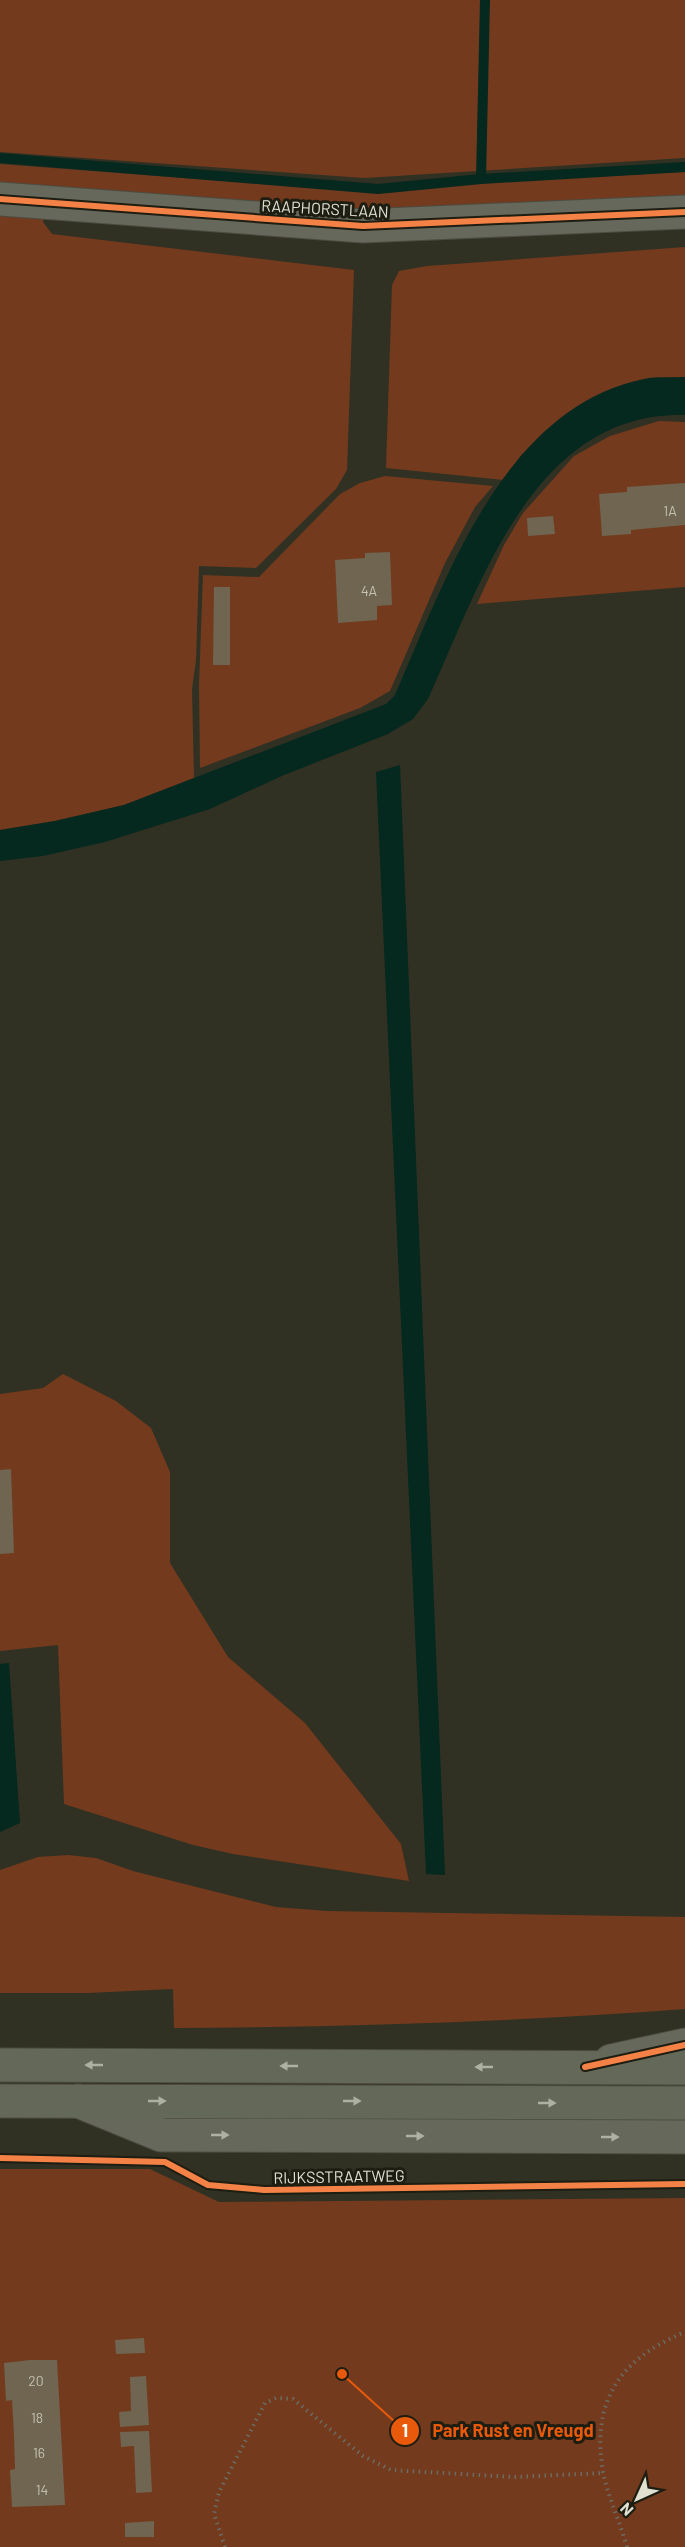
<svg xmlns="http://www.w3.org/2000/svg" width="685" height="2547" font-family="Barlow,sans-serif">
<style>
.green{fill:#733a1e}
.water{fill:#05281f}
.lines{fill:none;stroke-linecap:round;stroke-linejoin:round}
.stream{stroke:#05281f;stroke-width:10}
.building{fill:#6f6550}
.minor-casing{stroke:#4c4c40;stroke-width:35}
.major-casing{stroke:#4c4c40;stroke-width:35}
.path{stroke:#6c6c61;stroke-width:4;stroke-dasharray:1.5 4.5;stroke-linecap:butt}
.minor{stroke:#67685c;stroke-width:33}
.major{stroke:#636859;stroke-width:33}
.cycleway-casing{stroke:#1d1d12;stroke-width:10}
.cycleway{stroke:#f48246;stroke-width:6}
.oneway{fill:#aeb1a1}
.oneway2{fill:#b0b1a2}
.labels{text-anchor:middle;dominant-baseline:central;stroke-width:6;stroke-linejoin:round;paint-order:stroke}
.number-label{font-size:14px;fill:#c4c2b1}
.street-label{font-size:16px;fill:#e0e1d1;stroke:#1d1d12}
.leader{fill:none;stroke:#e8590c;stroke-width:2}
.callout-dot{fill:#e8590c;stroke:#1d1d12;stroke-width:2}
.mark-label{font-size:18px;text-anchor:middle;font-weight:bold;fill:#fff}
.callout-label{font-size:18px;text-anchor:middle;font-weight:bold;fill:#e8590c;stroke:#1d1d12;stroke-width:6;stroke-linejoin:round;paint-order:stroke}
</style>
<rect width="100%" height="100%" fill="#303123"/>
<g class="green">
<path d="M0 0H685V158L364 178 0 152Z"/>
<path d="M0 164 380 193 481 182 685 172V196L371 216 0 187Z"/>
<path d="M0 210 45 213 43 222 52 234 354 270 347 470 336 489 256 568 199 566 196 660 192 689 194 778 124 805 55 821 0 830Z"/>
<path d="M685 247V377L645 379 522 454 504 480 386 468 392 285 399 271 427 266Z"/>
<path d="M659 421 685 422V587L477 604 504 545 523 513 574 456 610 436Z"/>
<path d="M385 476 493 486 475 507 445 563 390 691 360 708 200 768 199 684 203 575 259 577 340 494 360 483Z"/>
<path d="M63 1374 116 1401 151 1428 170 1472V1563L228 1657 305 1723 401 1844 409 1881 233 1854 193 1845 64 1804 58 1645 0 1651V1394L43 1388Z"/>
<path d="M68 1855 96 1858 133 1871 276 1907 327 1911 685 1917V2009C515 2022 344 2027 174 2028L173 1989 88 1993H0V1870L38 1857Z"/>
<path d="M0 2169H150L219 2202 685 2198V2547H0Z"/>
</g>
<g class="water">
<path d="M685 377V415C533 411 480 586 428 699L413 719 388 734 284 775 210 809 105 842 43 856 0 861V830L55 821 124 805 386 704 395 695C446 579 503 408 644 379 657 376 672 378 685 377Z"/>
<path d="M400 765 445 1875 426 1874 376 772Z"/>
<path d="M9 1663 20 1823 0 1832V1664Z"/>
</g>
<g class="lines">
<g class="stream">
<path d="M0 158 378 189 481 179 685 167"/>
<path d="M481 179 485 0"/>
</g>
</g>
<g class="building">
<path d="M685 483V525L631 530V534L602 536 599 494 627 492V487Z"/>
<path d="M553 516 555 534 528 536 527 518Z"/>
<path d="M390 552 392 605 377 606V620L338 623 335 560 365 558V553Z"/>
<path d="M214 587H230V665H213Z"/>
<path d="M11 1469 14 1553 0 1554V1470Z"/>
<path d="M144 2338 145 2353 116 2354 115 2340Z"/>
<path d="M30 2360H57L65 2505 12 2507 10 2470 15 2469 14 2435 12 2400 6 2401 4 2363Z"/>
<path d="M146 2376 149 2425 120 2427 119 2412 131 2411 130 2377Z"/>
<path d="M149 2431 152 2492 136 2493 134 2446 121 2447 120 2432Z"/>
<path d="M154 2521V2537H125V2523Z"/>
</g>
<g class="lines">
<defs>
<g id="minor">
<path d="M0 199 363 226 685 212"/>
<path d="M611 2061 685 2045"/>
<path d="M78 2101 161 2135 685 2137"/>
</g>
<g id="major">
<path d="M0 2065 685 2068"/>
<path d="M0 2101 685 2103"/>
</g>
</defs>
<use href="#minor" class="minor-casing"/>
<use href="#major" class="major-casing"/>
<g class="path">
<path d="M225 2547 214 2514 219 2492 265 2403 276 2398 293 2399 363 2456 391 2470 514 2477 603 2473"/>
<path d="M627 2547C620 2522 608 2497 603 2472 591 2400 620 2359 685 2332"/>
</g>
<use href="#minor" class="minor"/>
<use href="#major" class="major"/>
<defs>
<g id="cycleway">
<path d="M0 199 363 226 685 212"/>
<path d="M585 2067 685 2045"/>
<path d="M0 2158 165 2162 208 2185 264 2190 685 2184"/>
</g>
</defs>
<use href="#cycleway" class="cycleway-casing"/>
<use href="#cycleway" class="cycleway"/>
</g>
<defs><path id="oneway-solid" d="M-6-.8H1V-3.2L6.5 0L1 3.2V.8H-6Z" transform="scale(1.5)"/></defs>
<g class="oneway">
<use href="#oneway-solid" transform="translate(94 2065) rotate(-180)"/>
<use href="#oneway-solid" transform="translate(289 2066) rotate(-180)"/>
<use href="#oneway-solid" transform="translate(484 2067) rotate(-180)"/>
<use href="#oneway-solid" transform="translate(157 2101)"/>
<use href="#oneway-solid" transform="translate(352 2101)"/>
<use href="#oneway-solid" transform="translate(547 2103)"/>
</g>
<g class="oneway2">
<use href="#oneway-solid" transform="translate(220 2135)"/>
<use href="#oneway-solid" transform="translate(415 2136)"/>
<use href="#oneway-solid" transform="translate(610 2137)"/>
</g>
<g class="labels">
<g class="number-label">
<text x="670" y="510">1A</text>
<text x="369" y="590">4A</text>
<text x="36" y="2380">20</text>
<text x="37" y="2417">18</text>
<text x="39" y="2452">16</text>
<text x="42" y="2489">14</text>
</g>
<g class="street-label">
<text transform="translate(325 208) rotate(3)">RAAPHORSTLAAN</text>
<text transform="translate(339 2176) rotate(-1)">RIJKSSTRAATWEG</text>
</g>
</g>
<path class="leader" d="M342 2374L405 2431"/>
<g class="callout-dot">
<circle cx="342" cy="2374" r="6"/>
<circle cx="405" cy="2431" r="15"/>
</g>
<g class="mark-label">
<text x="405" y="2437">1</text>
</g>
<g class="callout-label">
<text x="513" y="2437">Park Rust en Vreugd</text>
</g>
<g transform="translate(637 2499) rotate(225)" stroke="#1d1d12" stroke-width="4.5" paint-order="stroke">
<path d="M0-4.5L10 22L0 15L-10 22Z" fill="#e0e1d1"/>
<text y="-9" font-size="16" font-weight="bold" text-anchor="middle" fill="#e0e1d1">N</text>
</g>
</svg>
